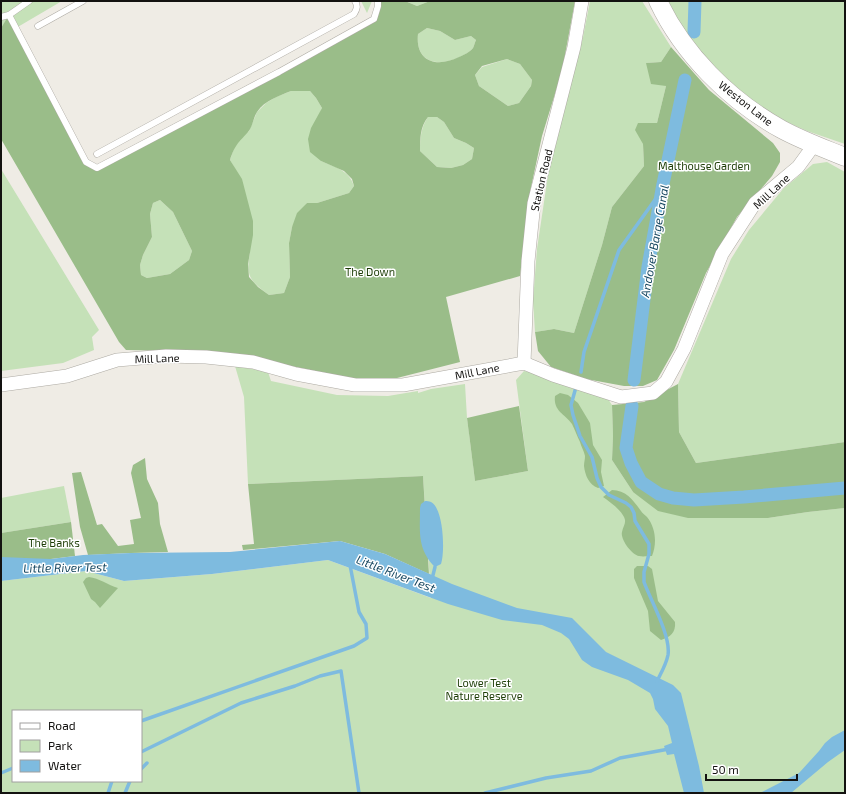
<svg xmlns="http://www.w3.org/2000/svg" width="846" height="794" font-family="'Exo 2',sans-serif">
<style>
.green{fill:#c5e1b8;fill-rule:evenodd}
.forest{fill:#9abd89;fill-rule:evenodd}
.water{fill:#7ebbdf}
.lines{fill:none;stroke-linecap:round;stroke-linejoin:round}
.stream{stroke:#7ebbdf;stroke-width:3.5}
.canal{stroke:#7ebbdf;stroke-width:13}
.lane-casing{stroke:#adaaa3;stroke-width:7}
.street-casing{stroke:#adaaa3;stroke-width:14}
.secondary-casing{stroke:#adaaa3;stroke-width:19}
.lane{stroke:#fff;stroke-width:6}
.street{stroke:#fff;stroke-width:13}
.secondary{stroke:#fff;stroke-width:18}
.labels{text-anchor:middle;dominant-baseline:central;stroke-width:3;stroke-linejoin:round;paint-order:stroke}
.street-label{font-size:11px;fill:#131210;stroke:#fff}
.park-label{font-size:11px;fill:#1d3d06;stroke:#fff}
.water-label{font-size:12px;font-style:italic;fill:#184861;stroke:#fff}
</style>
<rect width="100%" height="100%" fill="#efece5"/>
<g class="green">
<path d="M1 1H62L16 28 9 16 1 28Z"/>
<path d="M361 1H372L367 13Z"/>
<path d="M405 1H430L417 6Z"/>
<path d="M590 1H642L671 47 661 62 646 63 666 86 657 123H638L643 144 644 166 612 207 602 245 574 333 554 329 535 332 533 301 537 249 548 175 583 37Z"/>
<path d="M664 1H845V144L807 131 778 118 766 114 700 56Z"/>
<path d="M427 28 440 31 455 40 471 36 476 40C475 42 474 46 473 48 470 52 464 55 460 57 437 68 415 62 418 34Z"/>
<path d="M507 59 520 64 532 80 531 86 519 103 508 106 479 86 475 75 482 67Z"/>
<path d="M291 91H310L316 98 322 108 318 118 321 161C335 167 349 170 354 186L349 193 317 203H307L292 227 289 243 290 277 284 293 269 295C251 282 245 276 250 253L234 167 230 160 234 148 241 137 249 131 257 112 266 103 276 97Z"/>
<path d="M428 117H437L444 122 454 138 466 143 474 148 472 159 463 165 451 168 437 167 420 151C420 138 421 127 428 117Z"/>
<path d="M827 162 845 172V442L696 463 679 432 678 384 731 259 749 230 783 189 813 164Z"/>
<path d="M1 169 99 330 92 337 94 350 63 363 1 371Z"/>
<path d="M160 200 173 212 192 251 189 260 170 274 147 278 141 275 140 265 143 255 152 237 150 214 153 203Z"/>
<path d="M235 366 268 372 271 381 337 395 388 396 418 391V393L431 389 465 384 467 418 475 481 528 471 516 380 524 371 539 374 606 396 612 405 613 436 612 460 633 492 768 518 808 512 845 508V793H1V581L86 571 124 581 212 574 328 560 431 598 423 476 248 484 244 397ZM13 711H141V781H13Z"/>
<path d="M64 486 71 522 1 533V498Z"/>
</g>
<g class="forest">
<path d="M378 1H405L417 6 430 1H575L562 71 542 136 530 192 520 276 446 297 460 362 397 378 360 380 222 352 126 350 119 342 1 139V28L9 15 86 162 97 168 374 19ZM427 28 440 31 455 40 471 36 476 40C475 42 474 46 473 48 470 52 464 55 459 57 437 68 415 62 418 34ZM507 59 520 64 532 80 531 86 519 103 508 106 479 86 475 75 482 66ZM291 91H310L316 98 322 108 311 128 308 139 310 152 321 161 344 171 352 179 354 186 349 193 317 203H307L297 213 292 227 289 243 290 277 284 293 269 295 258 287 249 277 248 264 253 235V221L242 179 230 160C235 145 238 143 248 132 253 126 253 118 257 112 265 100 279 96 291 91ZM428 117H437L444 122 454 138 466 143 474 148 472 159 463 165 451 168 437 167 420 151C420 138 420 127 428 117ZM160 200 173 212 192 251 189 260 170 274 147 278 141 275 140 265 143 255 152 237 150 214 153 203Z"/>
<path d="M671 47 709 90 773 143 780 153V162L772 176 737 217 706 273 674 350 657 380 643 386H624L586 379 551 367 538 351 535 332 554 329 574 333 602 245 612 207 644 166 643 144 635 130 638 123H657L666 86 651 84 646 63 661 62Z"/>
<path d="M678 384 679 432 696 463 845 442V508L808 512 768 518H688L658 511 633 492 612 460 613 436 612 405 644 402Z"/>
<path d="M560 393 568 395 578 403 590 423 593 445 602 460 601 472 604 486 598 488C589 485 585 475 584 466 584 462 585 460 585 456 584 451 581 446 580 442 577 436 575 430 572 424 565 414 553 411 555 396Z"/>
<path d="M519 406 528 471 475 481 467 418Z"/>
<path d="M145 458 147 479 158 503 160 524 168 552 131 553 88 555 80 527 72 473 81 472 97 525 102 524 118 546 134 544 130 520 141 518 131 473 133 465Z"/>
<path d="M423 476 429 574 385 554 340 541 243 550 242 545 254 544 248 484Z"/>
<path d="M612 490C626 490 633 500 641 511 642 513 645 515 647 517 656 528 657 544 652 556 648 556 643 557 639 556 632 555 620 539 622 532 623 526 627 523 624 517 620 509 610 502 603 497Z"/>
<path d="M71 522 75 556 51 559 1 563V533Z"/>
<path d="M637 566H648L652 569 658 601 675 622C676 633 670 637 661 640L650 631 648 611 634 578V569Z"/>
<path d="M89 577C99 578 108 585 118 588L100 608 95 602 91 599 83 582 86 578Z"/>
</g>
<g class="water">
<path d="M425 501C427 501 429 501 431 502 444 509 445 553 441 564L435 567C417 549 420 532 420 508L421 504Z"/>
<path d="M340 541 385 554 452 584 517 608 572 618 606 652 673 685 681 693 699 766 704 793H684L674 754 667 755 664 746 672 743 668 726 655 709 653 699 650 693 628 680 592 667 582 660 569 639 561 633 542 625 502 620 448 604 328 560 212 574 124 581 86 571 1 581V557L51 559 83 555 131 553 230 552Z"/>
<path d="M845 730V750L828 762 791 793H760L799 773 819 751 825 743 832 737Z"/>
</g>
<g class="lines">
<g class="stream">
<path d="M581 372 584 352 619 250 662 190"/>
<path d="M576 387 571 405 573 415 580 436 592 457 597 478 601 487 609 495 626 503 631 507 634 513 635 521 649 544V554L644 572V582C651 601 671 636 668 655 666 665 661 673 657 681"/>
<path d="M432 579 435 567"/>
<path d="M141 721 354 646 367 638 366 624 359 612 350 565"/>
<path d="M141 752 241 703 295 686 320 676 341 671 359 793"/>
<path d="M141 769 147 763"/>
<path d="M1 773 13 768"/>
<path d="M108 793 112 781"/>
<path d="M125 793 130 781"/>
<path d="M485 793 546 778 591 771 620 758 669 749"/>
</g>
<g class="canal">
<path d="M694 32 695 1"/>
<path d="M634 380 648 267 663 184 685 80"/>
<path d="M632 406 626 448 631 463 641 482 659 494 673 498 694 500 744 497 845 488"/>
</g>
<defs>
<g id="lane">
<path d="M9 15 86 162 97 168 279 72 374 19 378 6V1"/>
<path d="M1 17 9 15 29 1"/>
<path d="M38 26 83 1"/>
<path d="M97 154 354 14C357 9 358 6 355 1"/>
</g>
<g id="street">
<path d="M524 363 528 261 534 203 574 47 582 1"/>
<path d="M1 385 67 376 117 360 166 356 206 357 253 362 296 374 355 385H403L524 363 553 375 621 397 653 393 666 382 684 349 722 254 755 203 798 167 814 145"/>
</g>
<path id="secondary" d="M658 1C683 54 729 100 781 129 801 140 823 148 845 157"/>
</defs>
<use href="#lane" class="lane-casing"/>
<use href="#street" class="street-casing"/>
<use href="#secondary" class="secondary-casing"/>
<use href="#lane" class="lane"/>
<use href="#street" class="street"/>
<use href="#secondary" class="secondary"/>
</g>
<g class="labels">
<g class="street-label">
<text transform="translate(746 103) rotate(38)">Weston Lane</text>
<text transform="translate(541 180) rotate(-77)">Station Road</text>
<text transform="translate(771 191) rotate(-43)">Mill Lane</text>
<text transform="translate(157 358) rotate(-2)">Mill Lane</text>
<text transform="translate(477 371) rotate(-11)">Mill Lane</text>
</g>
<g class="park-label">
<text x="704" y="165">Malthouse Garden</text>
<text x="370" y="271">The Down</text>
<text x="54" y="542">The Banks</text>
<text x="484" y="682">Lower Test<tspan x="484" dy="13">Nature Reserve</tspan></text>
</g>
<g class="water-label">
<text transform="translate(654 241) rotate(-80)">Andover Barge Canal</text>
<text transform="translate(65 567) rotate(-1)">Little River Test</text>
<text transform="translate(396 573) rotate(21)">Little River Test</text>
</g>
</g>
<rect width="846" height="794" fill="none" stroke="#131210" stroke-width="4"/>
<rect x="12" y="710" width="130" height="72" fill="#ffffff" stroke="#a1a09f"/>
<rect x="20" y="723" width="20" height="6" fill="#ffffff" stroke="#a1a09f"/>
<text x="48" y="730" font-size="12" fill="#131210">Road</text>
<rect x="20" y="740" width="20" height="12" fill="#c5e1b8" stroke="#a1a09f"/>
<text x="48" y="750" font-size="12" fill="#131210">Park</text>
<rect x="20" y="760" width="20" height="12" fill="#7ebbdf" stroke="#a1a09f"/>
<text x="48" y="770" font-size="12" fill="#131210">Water</text>
<path d="M706 774v6h91v-6" fill="none" stroke="#131210" stroke-width="2"/>
<text x="712" y="774" font-size="12" fill="#131210" stroke="#ffffff" stroke-width="3" paint-order="stroke">50 m</text>
</svg>
